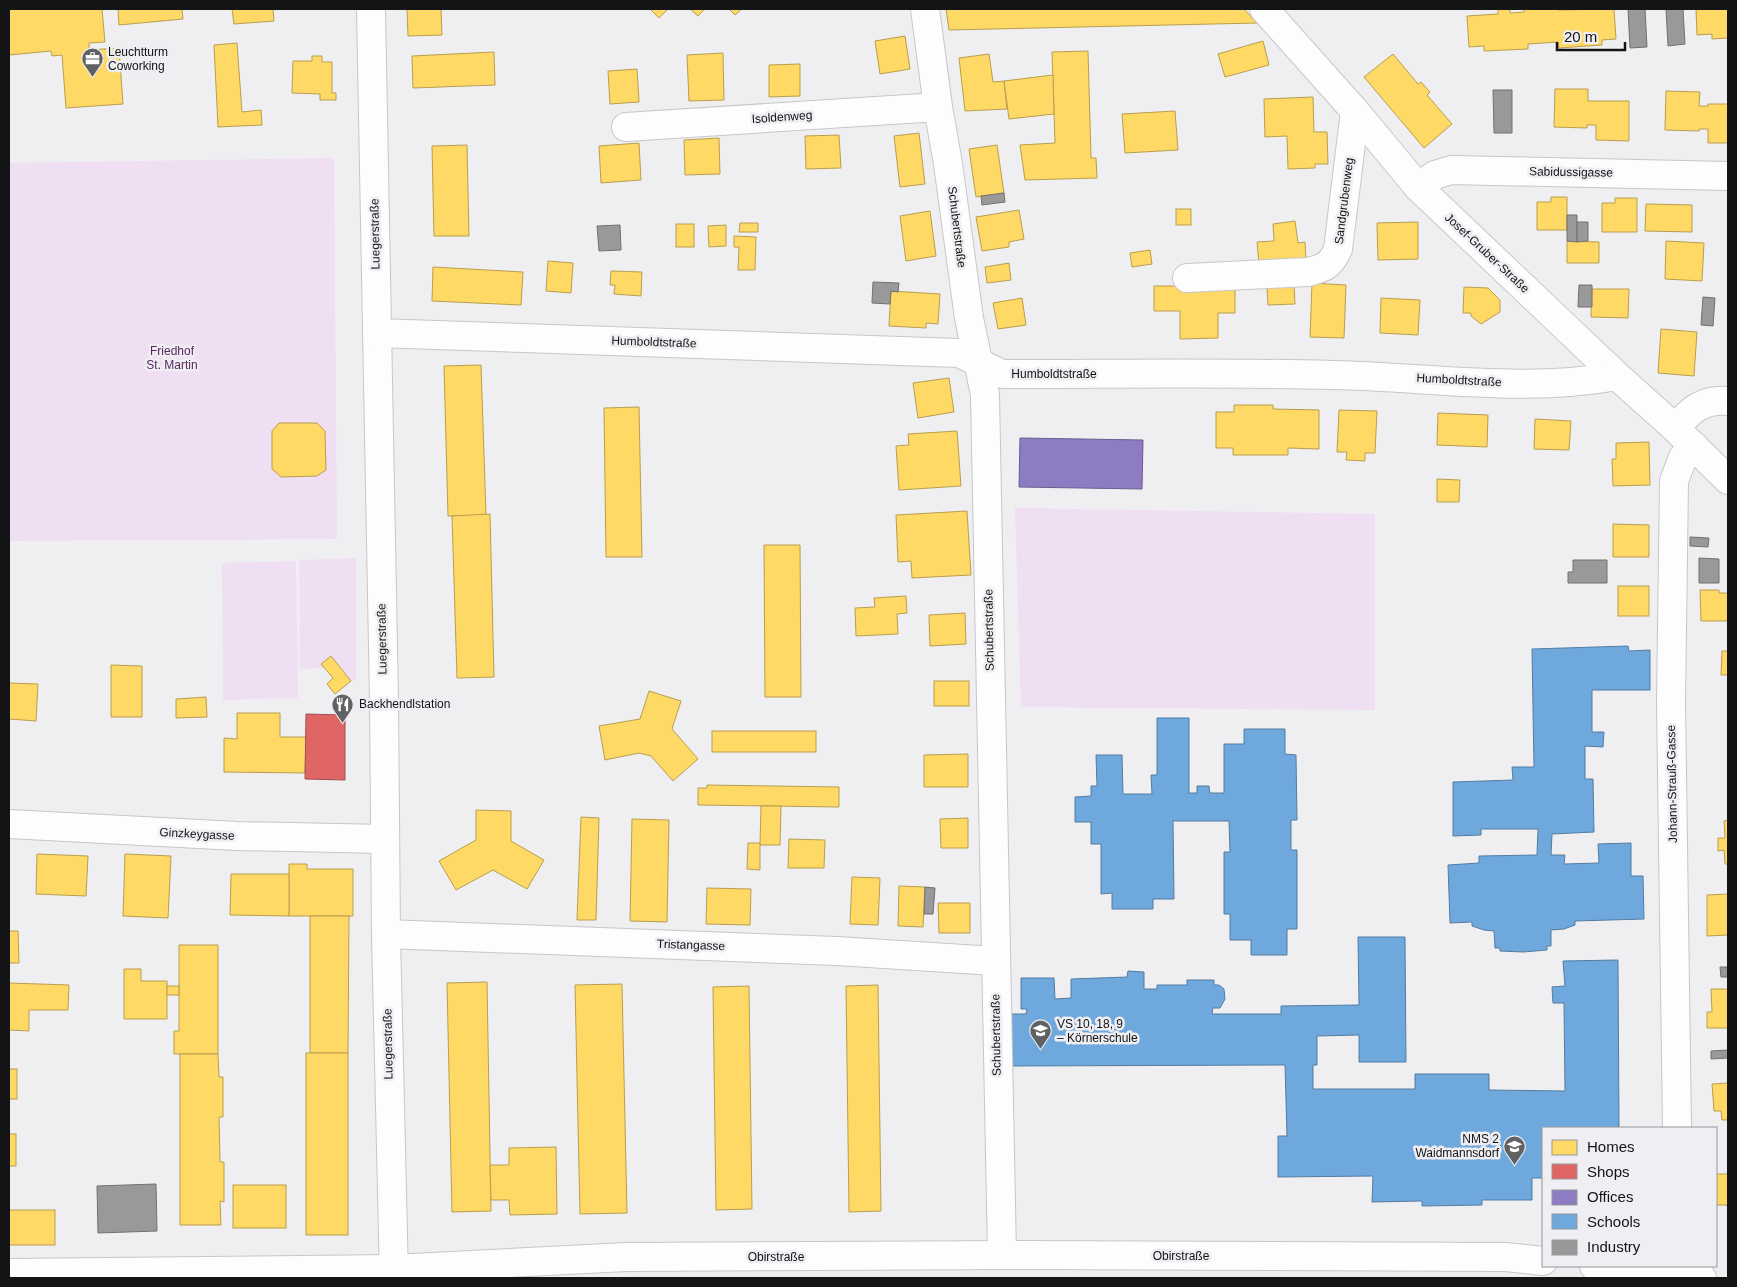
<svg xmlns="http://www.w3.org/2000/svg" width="1737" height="1287" font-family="Arial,sans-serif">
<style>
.green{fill:#f0def3}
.homes{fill:#ffd966;stroke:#b89e4e}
.shops{fill:#e06666;stroke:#a24d4e}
.offices{fill:#8e7cc3;stroke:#695d8f}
.schools{fill:#6fa8dc;stroke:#537ca0}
.industry{fill:#999;stroke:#717171}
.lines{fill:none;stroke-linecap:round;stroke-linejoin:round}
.minor-casing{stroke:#c7c7ca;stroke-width:30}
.minor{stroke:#fdfdfd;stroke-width:28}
.labels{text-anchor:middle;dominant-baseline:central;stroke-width:5;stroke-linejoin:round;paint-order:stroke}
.poi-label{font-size:12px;fill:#131415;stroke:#eeeef3;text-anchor:start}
.street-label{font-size:12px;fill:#131415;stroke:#eeeef3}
.park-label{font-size:12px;fill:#5b2861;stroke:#eeeef3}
</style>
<rect width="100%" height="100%" fill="#efeff2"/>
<g class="green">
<path d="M334 158 337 539 9 541V163Z"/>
<path d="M1015 508 1375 514V710L1021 707Z"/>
<path d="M356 558V678L351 681 331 656 321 663 325 668 300 669 299 560Z"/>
<path d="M296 561 298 698 223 700 222 563Z"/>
</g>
<g class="homes">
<path d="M9 9H102L105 42 89 43V50L119 48 123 104 66 108 62 55 52 56 51 51 9 55Z"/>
<path d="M118 9H182L183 19 119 25Z"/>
<path d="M232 9H273L274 21 234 24Z"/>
<path d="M407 9H441L442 35 408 36Z"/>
<path d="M650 9H668L659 18Z"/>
<path d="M690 9H705L698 16Z"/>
<path d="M729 9H742L735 15Z"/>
<path d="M946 9H1244L1257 23 949 30Z"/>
<path d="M1498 9H1510V13L1524 12V9H1558V10L1614 9 1616 39 1602 40V45L1559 48 1558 42 1528 44V49L1484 51V46L1469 47 1467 16 1498 14Z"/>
<path d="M1696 9H1728V38L1712 39V34L1697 35Z"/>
<path d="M905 36 910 69 880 74 875 41Z"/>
<path d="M1263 41 1269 65 1225 77 1218 54Z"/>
<path d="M237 43 242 112 261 110 262 125 218 127 214 45Z"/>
<path d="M1088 51 1091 158H1096L1097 178 1025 180 1020 145 1055 143 1052 52Z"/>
<path d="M494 52 495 85 413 88 412 56Z"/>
<path d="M723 53 724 100 689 101 687 55Z"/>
<path d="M989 54 993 82 1004 81 1007 109 965 111 959 58Z"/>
<path d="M1393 54 1418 84 1421 82 1430 92 1427 95 1452 124 1424 148 1364 77Z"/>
<path d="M312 56H322V62H332V93H336V100H320V94L292 93 293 61H312Z"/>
<path d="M800 64V96L769 97V65Z"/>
<path d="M637 69 639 102 610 104 608 71Z"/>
<path d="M1053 75 1054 114 1009 119 1004 81Z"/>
<path d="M1555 89H1588V101H1629V141L1596 140V125H1587V128L1554 127Z"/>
<path d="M1666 91 1700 92 1699 106H1708V104H1728V143H1708V129H1699V131L1665 130Z"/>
<path d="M1313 97 1314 132H1327L1328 164H1315V168L1288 169 1287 136 1265 137 1264 99Z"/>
<path d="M1175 111 1178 150 1125 153 1122 114Z"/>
<path d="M919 133 925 184 900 187 894 136Z"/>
<path d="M839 135 841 168 806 169 805 136Z"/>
<path d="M719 138 720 174 685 175 684 140Z"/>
<path d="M639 143 641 180 601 183 599 146Z"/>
<path d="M467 145 469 236H434L432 146Z"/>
<path d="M997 145 1004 193 976 197 969 149Z"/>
<path d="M1551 197H1567V230H1537V202H1551Z"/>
<path d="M1615 198H1637V232H1602V203H1615Z"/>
<path d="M1646 204 1692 205V232L1645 231Z"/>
<rect x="1176" y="209" width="15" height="16"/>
<path d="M1019 210 1024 239 1009 242V247L982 251 976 217Z"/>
<path d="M930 211 936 256 906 261 900 216Z"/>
<path d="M1295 221 1298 243 1305 242 1306 259 1259 264 1257 242 1274 241 1273 224Z"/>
<path d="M1418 222V259L1378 260 1377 223Z"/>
<path d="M740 223H758V232H739Z"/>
<rect x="676" y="224" width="18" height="23"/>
<path d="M726 225V246L709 247 708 226Z"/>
<path d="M734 236 756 237 755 270H738L739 247H734Z"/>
<path d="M1567 241 1599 242V263H1567Z"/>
<path d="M1666 241 1704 243 1702 281 1665 279Z"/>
<path d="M1150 250 1152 264 1132 267 1130 253Z"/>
<path d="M548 261 573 263 571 293 546 291Z"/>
<path d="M1009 263 1011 280 987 283 985 267Z"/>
<path d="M433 267 523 272 521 305 432 301Z"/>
<path d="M611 271 642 272 641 296 614 294 615 285H610Z"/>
<path d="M1312 283 1346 285 1344 338 1310 337Z"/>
<path d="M1154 286H1235V313H1218V338L1180 339V311H1154Z"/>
<path d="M1294 286 1295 304 1268 305 1267 288Z"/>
<path d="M1464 287 1488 288 1500 300V312L1481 324 1471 316V313H1463Z"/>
<path d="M1592 289H1629L1628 318 1591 317Z"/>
<path d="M891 291 940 294 938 324 926 323V328L889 326Z"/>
<path d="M1022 298 1026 325 998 329 993 303Z"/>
<path d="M1381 298 1420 300 1418 335 1380 333Z"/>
<path d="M1661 329 1697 332 1694 376 1658 373Z"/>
<path d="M481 365 486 515 448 516 444 366Z"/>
<path d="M949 378 954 412 918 418 913 383Z"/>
<path d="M1234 405H1273V409L1319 410V449L1288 448V455H1233V448H1216V412H1234Z"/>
<path d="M639 407 642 557H606L604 408Z"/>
<path d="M1339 410 1377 411 1375 453H1365V461L1346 460 1347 452H1337Z"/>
<path d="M1438 413 1488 415 1487 447 1437 445Z"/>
<path d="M1535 419 1571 421 1569 450 1534 449Z"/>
<path d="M279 423H317L325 431 326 470 317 476 281 477 272 469V431Z"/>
<path d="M957 431 961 486 899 490 896 446 909 445 908 434Z"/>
<path d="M1649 442 1650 485 1613 486 1612 459H1616V443Z"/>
<path d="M1437 479 1460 480 1459 502H1437Z"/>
<path d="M967 511 971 575 912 578 911 561 898 562 896 515Z"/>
<path d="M490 514 494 677 457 678 452 516Z"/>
<path d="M1613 524 1649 525V557H1613Z"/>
<path d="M764 545H800L801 697H765Z"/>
<rect x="1618" y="586" width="31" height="30"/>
<path d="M1700 590H1719V593H1728V621H1701Z"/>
<path d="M906 596 907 613 897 614 898 634 856 636 855 608 875 607 874 598Z"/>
<path d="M965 613 966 644 930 646 929 615Z"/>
<path d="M1722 651H1728V675H1721Z"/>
<path d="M331 656 351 681 335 694 327 684 333 678 321 664Z"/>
<path d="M111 665 142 666V717H111Z"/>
<rect x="934" y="681" width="35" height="25"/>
<path d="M9 683 38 684 36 721 9 719Z"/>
<path d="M649 691 681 701 672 729 698 759 673 781 651 756 639 753 605 760 599 726 640 719Z"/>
<path d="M206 697 207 717 176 718V699Z"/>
<path d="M237 713H280V737H306L305 773 224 772V738L237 739Z"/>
<rect x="712" y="731" width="104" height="21"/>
<path d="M968 754V787H924V755Z"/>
<path d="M707 785 839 787V807L698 805V788H707Z"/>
<path d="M761 806H781L780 845H760Z"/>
<path d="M476 810 511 811V841L544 860 527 889 493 870 456 890 439 861 476 840Z"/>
<path d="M581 817 599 818 596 920H577Z"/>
<path d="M968 818V848H941L940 819Z"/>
<path d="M632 819 669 820 667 922 630 921Z"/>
<path d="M1728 820V864H1725L1724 850 1718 851V838H1725L1724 821Z"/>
<path d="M789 839 825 840 824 868H788Z"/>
<path d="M748 843H760V870L747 869Z"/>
<path d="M37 854 88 856 86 896 36 894Z"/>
<path d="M125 854 171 856 168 918 123 916Z"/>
<path d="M289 864H307V869H353V916H289Z"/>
<path d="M231 874H289V916L230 915Z"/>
<path d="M852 877 880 878 878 925 850 924Z"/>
<path d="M899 886 925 887 923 927 898 926Z"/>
<path d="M707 888 751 889 750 925 706 924Z"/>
<path d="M1728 894V935L1707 936V895Z"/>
<path d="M938 903H970V933H939Z"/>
<path d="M310 916H349L348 1053H310Z"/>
<path d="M9 931H18L19 963H9Z"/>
<path d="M179 945H218V1054H174V1031H179Z"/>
<path d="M124 969H141V981H167V1019H124Z"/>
<path d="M487 982 491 1211 452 1212 447 983Z"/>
<path d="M9 983 69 985 68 1010H29V1031L9 1030Z"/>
<path d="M622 984 627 1213 580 1214 575 985Z"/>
<path d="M878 985 881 1211 849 1212 846 986Z"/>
<rect x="167" y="986" width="12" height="9"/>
<path d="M749 986 752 1209 716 1210 713 987Z"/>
<path d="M1711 989H1728V1028H1707V1012H1712Z"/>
<rect x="306" y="1053" width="42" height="182"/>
<path d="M180 1054H218L219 1077H223V1117H219L220 1162H224V1202L220 1201 221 1225H180Z"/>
<rect x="9" y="1069" width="8" height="30"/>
<path d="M1728 1083V1120H1722L1721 1111H1714L1712 1084Z"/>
<rect x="9" y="1134" width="7" height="32"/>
<path d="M556 1147 557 1214 510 1215 509 1200H491L490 1165H509V1148Z"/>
<path d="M1716 1174H1728V1207H1727V1205H1716Z"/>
<rect x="233" y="1185" width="53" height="43"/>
<rect x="9" y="1210" width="46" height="35"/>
</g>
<path class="shops" d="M306 714 345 715V780L305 779Z"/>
<path class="offices" d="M1020 438 1143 440 1142 489 1019 487Z"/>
<g class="schools">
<path d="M1628 646 1629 651 1650 650V690H1592V732H1604L1603 747 1585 746V779H1593L1594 832 1552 834 1551 855H1565L1564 864 1599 863 1598 844 1631 843V876H1643L1644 919 1575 921V925L1564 929 1551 930V946H1547V950L1523 952 1500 951V948H1495L1494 931 1484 930 1472 926V922L1450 923 1448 865 1479 863V856L1537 855 1538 829H1481V835L1453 836V782L1513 780 1512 767H1534L1532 649Z"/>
<path d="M1157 718H1189V793H1197V786H1209L1210 793H1224V744H1244V729H1285V754L1296 755 1297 820H1291V850H1297V929H1287V955H1251V940H1230V914H1224V852H1230L1229 821H1173L1174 899H1153V909H1112V893L1101 894V844H1091V822H1075V797L1091 796V786H1097L1096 755H1122L1123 794H1152L1151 775H1157Z"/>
<path d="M1358 937H1405L1406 1062H1359V1035L1317 1036V1065H1313V1089H1415V1074H1489V1090L1565 1091 1564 1003H1553L1552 987 1565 986 1563 961 1618 960 1619 1128H1543V1178H1532V1200H1482V1205L1422 1206V1201L1372 1202 1373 1176 1278 1177V1136H1287L1285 1065 1012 1066 1011 1014H1026L1027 1009H1021V978H1054L1055 999 1071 998V979L1127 977 1128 971 1144 972V989H1157V985H1187V980H1214V985H1219L1224 989 1225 999 1220 1008H1213L1212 1014H1281V1006L1359 1005Z"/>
</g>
<g class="industry">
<path d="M1628 9H1645L1647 47 1630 48Z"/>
<path d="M1666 9H1683L1685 44 1668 46Z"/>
<path d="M1493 90H1512V133H1494Z"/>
<path d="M1004 193 1005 202 982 205 981 196Z"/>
<path d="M1567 215H1577V242L1567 241Z"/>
<path d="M1577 222H1588V241L1577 242Z"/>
<path d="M620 225 621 250 599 251 597 226Z"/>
<path d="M873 282 899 283 898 292 891 291 890 304 872 303Z"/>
<path d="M1579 285H1592V307H1578Z"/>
<path d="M1703 297 1715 298 1713 326 1701 325Z"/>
<path d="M1690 537 1709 538 1708 547 1690 546Z"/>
<path d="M1699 558 1719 559V583H1699Z"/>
<path d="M1573 560H1607V583H1568V572H1573Z"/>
<path d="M925 887 935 888 933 914H924Z"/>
<path d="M1720 967H1728V977H1721Z"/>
<path d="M1728 1050V1058L1711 1059V1051Z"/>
<path d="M156 1184 157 1231 98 1233 97 1186Z"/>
</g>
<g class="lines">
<defs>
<g id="minor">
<path d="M371 9 384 700 386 934 394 1278"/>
<path d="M925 9 938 107 948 164 969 318 985 395 1002 1255"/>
<path d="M1264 9 1355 111 1418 187 1617 376 1675 428 1728 480"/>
<path d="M626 127 938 107"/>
<path d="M1418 187 1435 175 1451 170 1728 176"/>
<path d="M1187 278 1308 272C1325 268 1331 265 1338 249L1355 111"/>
<path d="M377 333 959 353 1002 374C1112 374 1223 372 1334 375 1428 377 1524 393 1617 376"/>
<path d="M1675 428C1691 410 1702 399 1728 401"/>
<path d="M9 824 237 836 385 839"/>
<path d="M386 934 837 951 995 961"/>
<path d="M1677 1128 1671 703 1674 481 1683 457 1694 446"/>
<path d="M1594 1266 1679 1274 1702 1278"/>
<path d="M9 1273 393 1269 626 1257 1024 1255 1506 1257 1543 1261"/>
</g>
</defs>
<use href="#minor" class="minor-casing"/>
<use href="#minor" class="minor"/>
</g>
<defs>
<symbol id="office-pin" viewBox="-11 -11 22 30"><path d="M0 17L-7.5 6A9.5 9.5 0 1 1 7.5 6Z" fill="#606162" stroke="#eeeef3"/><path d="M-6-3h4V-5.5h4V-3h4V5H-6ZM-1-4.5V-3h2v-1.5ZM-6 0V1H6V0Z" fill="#fff"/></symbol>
<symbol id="restaurant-pin" viewBox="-11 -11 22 30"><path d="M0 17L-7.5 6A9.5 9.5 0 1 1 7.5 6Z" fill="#606162" stroke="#eeeef3"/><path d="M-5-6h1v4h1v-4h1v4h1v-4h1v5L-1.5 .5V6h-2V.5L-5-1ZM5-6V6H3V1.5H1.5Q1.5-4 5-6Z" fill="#fff"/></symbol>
<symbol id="school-pin" viewBox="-11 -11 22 30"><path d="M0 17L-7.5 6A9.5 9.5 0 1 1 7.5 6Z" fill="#606162" stroke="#eeeef3"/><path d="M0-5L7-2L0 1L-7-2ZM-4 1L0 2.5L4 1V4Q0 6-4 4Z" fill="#fff"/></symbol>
</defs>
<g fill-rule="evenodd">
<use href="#office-pin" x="80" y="46" width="25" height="34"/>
<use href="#restaurant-pin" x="330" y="692" width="25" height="34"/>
<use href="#school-pin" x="1028" y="1018" width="25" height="34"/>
<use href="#school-pin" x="1502" y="1134" width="25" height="34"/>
</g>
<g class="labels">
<g class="poi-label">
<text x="108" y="52">Leuchtturm<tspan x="108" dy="14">Coworking</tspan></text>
<text x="359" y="704">Backhendlstation</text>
<text x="1057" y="1024">VS 10, 18, 9<tspan x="1057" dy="14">– Körnerschule</tspan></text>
<text x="1499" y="1139" text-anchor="end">NMS 2<tspan x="1499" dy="14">Waidmannsdorf</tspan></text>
</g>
<g class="street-label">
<text transform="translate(782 117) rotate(-4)">Isoldenweg</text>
<text transform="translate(1571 172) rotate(1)">Sabidussigasse</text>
<text transform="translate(1344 201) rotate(-83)">Sandgrubenweg</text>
<text transform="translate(957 227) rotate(83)">Schubertstraße</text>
<text transform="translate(375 234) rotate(-91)">Luegerstraße</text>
<text transform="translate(1487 253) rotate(43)">Josef-Gruber-Straße</text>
<text transform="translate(654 342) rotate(2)">Humboldtstraße</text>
<text x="1054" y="374">Humboldtstraße</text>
<text transform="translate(1459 380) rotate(3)">Humboldtstraße</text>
<text transform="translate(989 630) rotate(-91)">Schubertstraße</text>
<text transform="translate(382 639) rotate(-91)">Luegerstraße</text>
<text transform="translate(1672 784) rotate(-91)">Johann-Strauß-Gasse</text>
<text transform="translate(197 834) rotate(3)">Ginzkeygasse</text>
<text transform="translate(691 945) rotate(2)">Tristangasse</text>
<text transform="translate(996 1035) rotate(-91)">Schubertstraße</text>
<text transform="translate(388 1044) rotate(-91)">Luegerstraße</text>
<text x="1181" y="1256">Obirstraße</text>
<text x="776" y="1257">Obirstraße</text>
</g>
<g class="park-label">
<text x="172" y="351">Friedhof<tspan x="172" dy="14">St. Martin</tspan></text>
</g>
</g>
<rect width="1737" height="1287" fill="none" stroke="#131415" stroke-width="20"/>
<rect x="1542" y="1127" width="175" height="140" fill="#eeeef3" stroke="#96979a"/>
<rect x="1552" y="1140" width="25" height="15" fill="#ffd966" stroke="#96979a"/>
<text x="1587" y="1152" font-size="15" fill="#131415">Homes</text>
<rect x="1552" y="1164" width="25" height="15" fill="#e06666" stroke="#96979a"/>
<text x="1587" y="1177" font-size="15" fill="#131415">Shops</text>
<rect x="1552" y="1190" width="25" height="15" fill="#8e7cc3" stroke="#96979a"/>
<text x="1587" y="1202" font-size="15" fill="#131415">Offices</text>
<rect x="1552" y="1214" width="25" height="15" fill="#6fa8dc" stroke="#96979a"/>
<text x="1587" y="1227" font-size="15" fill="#131415">Schools</text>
<rect x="1552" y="1240" width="25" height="15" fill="#999999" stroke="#96979a"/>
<text x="1587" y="1252" font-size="15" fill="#131415">Industry</text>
<path d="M1557 42v8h68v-8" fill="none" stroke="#131415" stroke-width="2.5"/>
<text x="1564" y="42" font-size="15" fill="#131415" stroke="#eeeef3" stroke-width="4" paint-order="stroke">20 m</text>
</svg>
